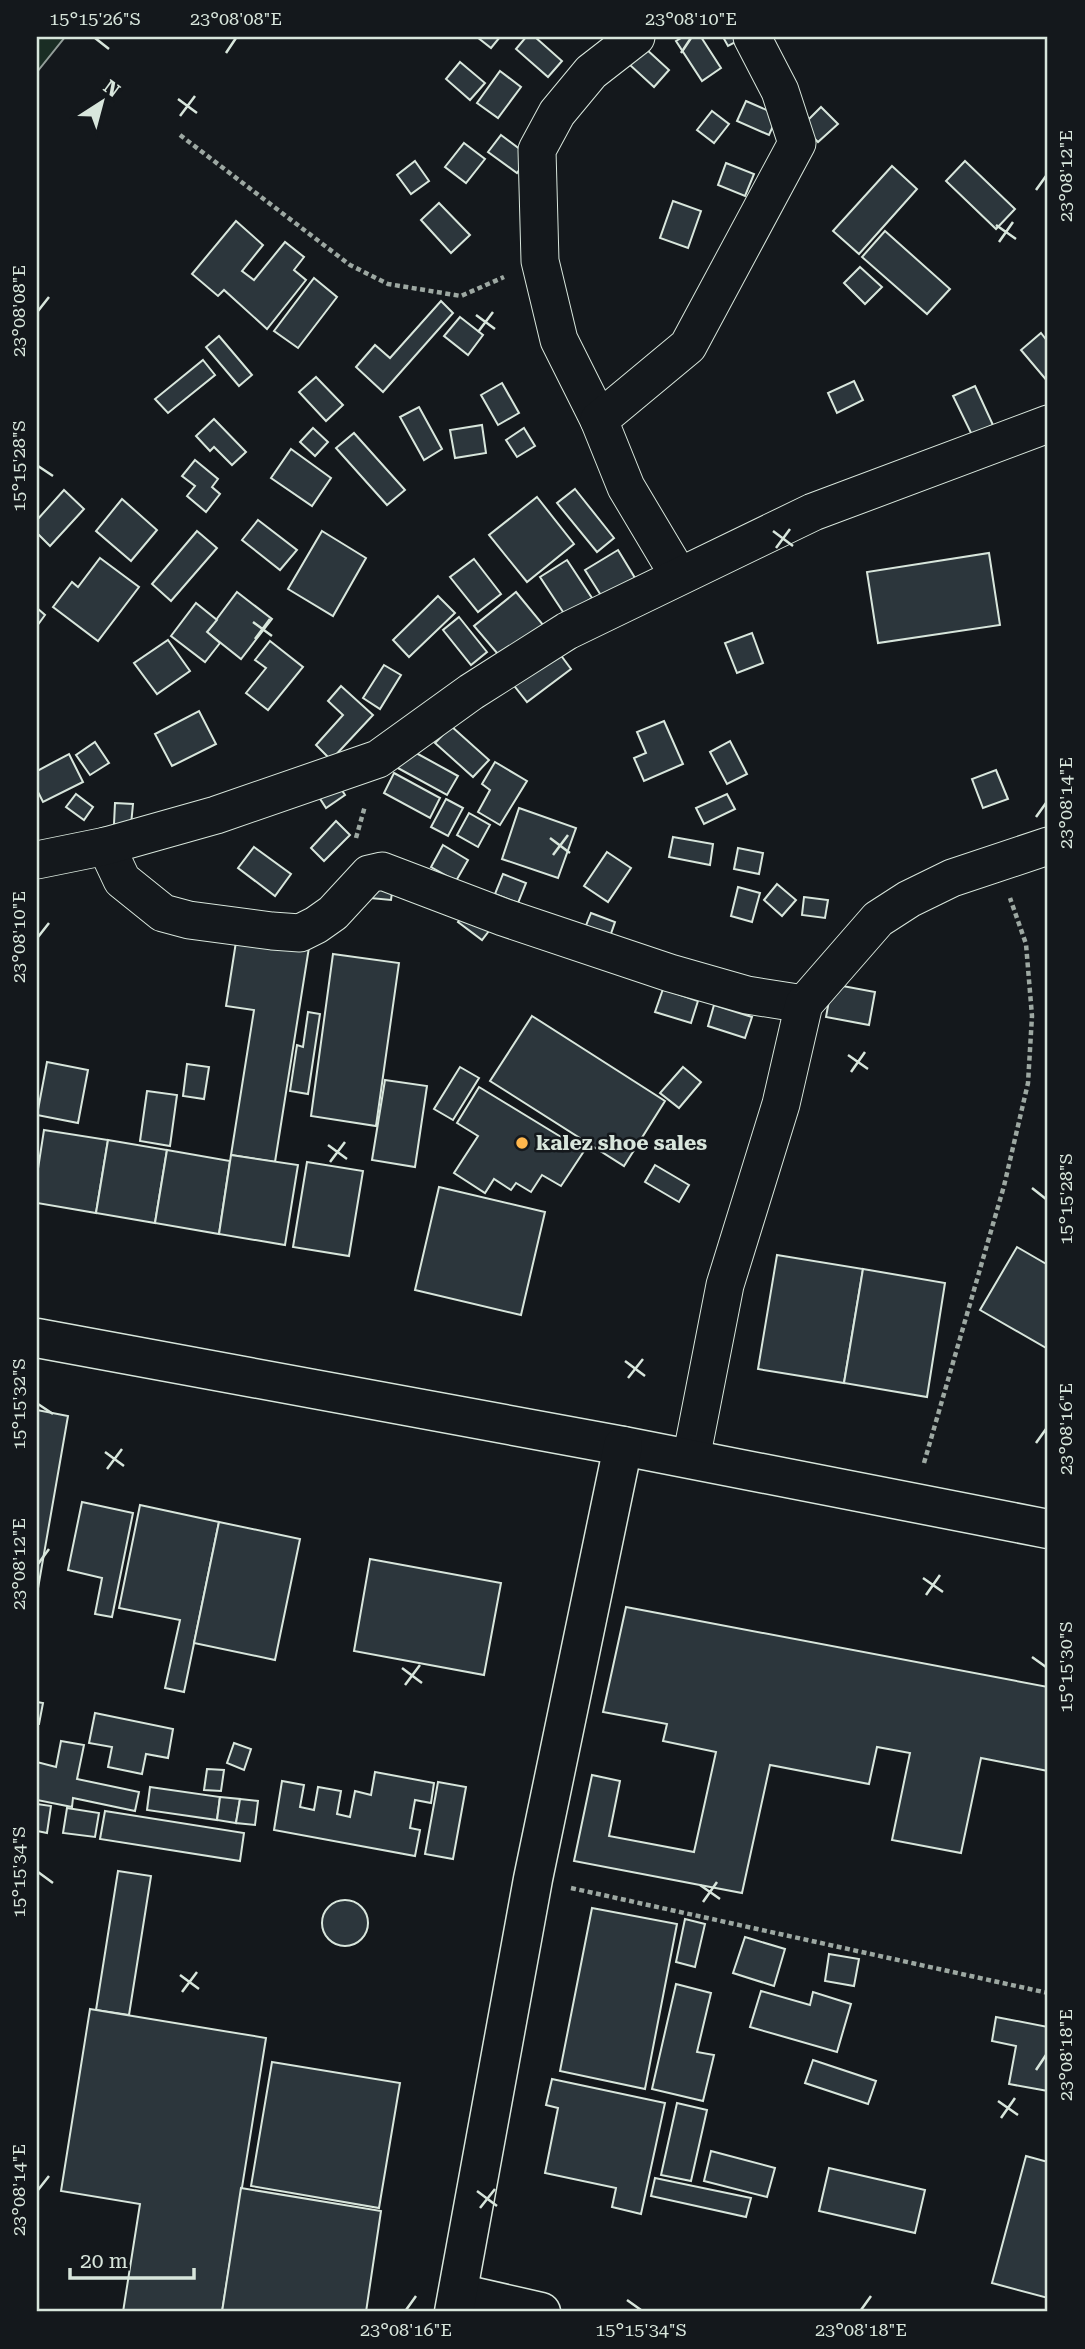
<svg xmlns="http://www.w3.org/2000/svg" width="1085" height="2349" font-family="'Roboto Serif',serif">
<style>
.green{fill:#1a2d24;stroke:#939e99;stroke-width:2}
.building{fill:#2c363c;stroke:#d8e6dc;stroke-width:2}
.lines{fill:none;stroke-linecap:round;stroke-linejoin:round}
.minor-casing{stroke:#d8e6dc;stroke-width:39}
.tertiary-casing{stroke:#d8e6dc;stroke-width:41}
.secondary-casing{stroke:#d8e6dc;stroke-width:41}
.path{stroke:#9da8a2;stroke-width:4.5;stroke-dasharray:5 3.5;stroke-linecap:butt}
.minor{stroke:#14181c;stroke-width:37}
.tertiary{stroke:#14181c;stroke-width:38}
.secondary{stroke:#14181c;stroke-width:38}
.ticks{fill:none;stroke:#d8e6dc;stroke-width:2.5}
.poi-dot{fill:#ffb74d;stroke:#14181c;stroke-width:2.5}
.labels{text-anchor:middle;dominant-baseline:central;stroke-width:5;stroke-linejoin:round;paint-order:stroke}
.poi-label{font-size:21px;font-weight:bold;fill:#d8e6dc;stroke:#14181c;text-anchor:start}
.neatline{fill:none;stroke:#d8e6dc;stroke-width:2.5}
.ticks-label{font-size:18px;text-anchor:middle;fill:#d8e6dc}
</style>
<rect width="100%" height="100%" fill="#14181c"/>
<path class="green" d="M37 37H65L37 72Z"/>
<g class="building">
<path d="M477 37H500L491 48Z"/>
<path d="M526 37H535L562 61 548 77 516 49Z"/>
<path d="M683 37H701L721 68 702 81 676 41Z"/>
<path d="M723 37H745L728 46Z"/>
<path d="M645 48 669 70 654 87 630 65Z"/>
<path d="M460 62 485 83 470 100 446 79Z"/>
<path d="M500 71 521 87 498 118 477 103Z"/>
<path d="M746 101 778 115 769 135 737 121Z"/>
<path d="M821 107 838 124 818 142 802 126Z"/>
<path d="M712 111 729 124 714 143 697 130Z"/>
<path d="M501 135 529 156 517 173 488 152Z"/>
<path d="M464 143 485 159 466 183 445 167Z"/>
<path d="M415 161 429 181 411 194 397 175Z"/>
<path d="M965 161 1015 209 996 229 946 181Z"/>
<path d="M726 163 754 174 745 196 718 185Z"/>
<path d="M892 166 917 189 859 254 833 231Z"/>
<path d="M673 201 701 211 688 248 660 238Z"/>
<path d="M439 203 470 235 451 253 421 220Z"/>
<path d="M236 221 263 245 242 271 254 280 285 242 304 257 294 270 306 280 267 329 224 290 218 296 192 274Z"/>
<path d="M885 231 950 289 927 314 862 257Z"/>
<path d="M860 267 882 287 865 304 844 283Z"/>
<path d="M314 278 337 297 298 348 274 331Z"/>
<path d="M441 301 453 313 383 392 356 367 375 345 390 358Z"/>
<path d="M460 317 483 335 468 355 444 336Z"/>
<path d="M1041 333 1048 342V382L1021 350Z"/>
<path d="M219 336 252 375 239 386 206 347Z"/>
<path d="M203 360 215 375 168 413 155 399Z"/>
<path d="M316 377 343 405 326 421 299 392Z"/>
<path d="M854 381 863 400 837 413 828 393Z"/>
<path d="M502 383 519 413 498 425 481 395Z"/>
<path d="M975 386 993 425 972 435 953 396Z"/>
<path d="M419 407 442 449 424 460 400 417Z"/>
<path d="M214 419 246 452 232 465 214 447 210 451 196 436Z"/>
<path d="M482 425 486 453 455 458 450 430Z"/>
<path d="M313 428 328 442 315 456 300 442Z"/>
<path d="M524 428 535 446 517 457 506 440Z"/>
<path d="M354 433 405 490 387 505 336 448Z"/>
<path d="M291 449 331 478 312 506 271 478Z"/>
<path d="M195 460 218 479 212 487 220 494 206 512 187 496 195 486 182 476Z"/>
<path d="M575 489 614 538 597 552 557 503Z"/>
<path d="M64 490 84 509 50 546 37 533V520Z"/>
<path d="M537 497 574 544 527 582 489 535Z"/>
<path d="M122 499 157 530 131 561 96 531Z"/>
<path d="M258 520 297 550 280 570 242 540Z"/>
<path d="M197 531 217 548 171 601 152 584Z"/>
<path d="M322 531 366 558 333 616 288 589Z"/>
<path d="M618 550 635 578 602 597 585 570Z"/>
<path d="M989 553 1000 625 878 643 867 572Z"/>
<path d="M100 558 139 587 98 641 53 607 72 582 78 587Z"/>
<path d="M474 559 501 594 478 612 450 577Z"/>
<path d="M567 560 592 598 565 615 540 577Z"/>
<path d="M237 592 272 619 241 659 207 632Z"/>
<path d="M516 592 544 626 503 660 474 626Z"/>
<path d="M438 596 455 613 409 657 393 640Z"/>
<path d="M196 603 217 620 207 632 220 643 205 662 171 636Z"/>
<path d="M37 608 45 615 37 626Z"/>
<path d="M459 617 487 652 471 665 443 630Z"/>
<path d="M752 633 763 663 737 673 725 643Z"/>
<path d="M168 640 190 671 157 694 134 663Z"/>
<path d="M270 641 303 667 268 710 246 693 266 668 255 660Z"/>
<path d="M557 650 571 669 527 702 512 683Z"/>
<path d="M384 665 401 675 380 709 363 698Z"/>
<path d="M341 686 373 715 331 760 316 745 343 715 328 701Z"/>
<path d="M199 711 216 744 172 766 155 734Z"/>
<path d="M664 721 683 764 644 781 634 758 646 753 637 732Z"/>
<path d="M451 726 489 760 473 777 435 743Z"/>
<path d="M730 741 747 774 727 784 710 752Z"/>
<path d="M95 742 109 763 90 775 76 755Z"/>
<path d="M407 748 458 776 447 795 396 767Z"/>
<path d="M69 754 83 782 43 802 37 790V771Z"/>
<path d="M495 762 527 781 500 825 478 812 490 790 482 784Z"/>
<path d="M996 770 1008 799 983 808 972 779Z"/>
<path d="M394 773 440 798 430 818 384 793Z"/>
<path d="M336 781 345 795 326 808 317 794Z"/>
<path d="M76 794 93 807 84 820 66 807Z"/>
<path d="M727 794 735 809 704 824 696 808Z"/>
<path d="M446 799 463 808 448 836 431 827Z"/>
<path d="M115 803 133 804 131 825 114 824Z"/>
<path d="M519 808 576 828 558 878 502 859Z"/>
<path d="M469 813 490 825 478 847 457 835Z"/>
<path d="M336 821 350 835 324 861 311 848Z"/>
<path d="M673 837 713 844 710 865 669 857Z"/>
<path d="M443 845 468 860 456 881 431 867Z"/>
<path d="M254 847 291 874 275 896 238 868Z"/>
<path d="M738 848 763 853 759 874 734 869Z"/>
<path d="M607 852 631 868 608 902 584 886Z"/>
<path d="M503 874 526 883 518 903 495 894Z"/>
<path d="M394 878 391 900 370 898Z"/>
<path d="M777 884 796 900 782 916 764 900Z"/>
<path d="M738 887 760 893 752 922 731 916Z"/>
<path d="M804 897 828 900 825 918 802 915Z"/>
<path d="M468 908 492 927 482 940 458 922Z"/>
<path d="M591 913 615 922 606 948 581 938Z"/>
<path d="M238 929 310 941 275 1162 231 1155 254 1010 226 1006Z"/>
<path d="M333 954 399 963 376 1126 311 1116Z"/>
<path d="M832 984 875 992 869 1025 826 1017Z"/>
<path d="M663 989 698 1001 691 1023 655 1012Z"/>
<path d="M714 1005 752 1017 745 1038 708 1026Z"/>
<path d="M308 1012 320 1014 308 1094 290 1091 297 1045 303 1047Z"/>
<path d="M532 1016 665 1101 624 1166 490 1081Z"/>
<path d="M47 1062 88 1070 78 1123 37 1115Z"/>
<path d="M187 1064 209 1067 204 1099 183 1096Z"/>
<path d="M460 1067 479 1078 453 1120 434 1109Z"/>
<path d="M683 1067 701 1082 679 1108 660 1093Z"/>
<path d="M385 1080 427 1086 415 1167 372 1160Z"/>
<path d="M479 1087 584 1151 561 1186 542 1175 531 1192 516 1183 511 1190 494 1179 485 1193 454 1173 478 1136 457 1123Z"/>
<path d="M147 1091 177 1095 170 1146 140 1141Z"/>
<path d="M44 1130 108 1140 96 1213 37 1203V1175Z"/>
<path d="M108 1140 167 1150 155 1223 96 1213Z"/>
<path d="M167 1150 230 1161 219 1234 155 1223Z"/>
<path d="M231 1155 298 1165 285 1245 219 1234Z"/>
<path d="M307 1162 363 1171 349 1256 293 1247Z"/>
<path d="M655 1165 689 1185 679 1202 645 1182Z"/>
<path d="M439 1187 545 1212 521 1315 415 1290Z"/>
<path d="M1017 1247 1048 1265V1349L980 1310Z"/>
<path d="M777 1255 863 1269 844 1383 758 1369Z"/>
<path d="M863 1269 945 1283 927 1397 844 1383Z"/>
<path d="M37 1410 68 1416 37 1594Z"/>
<path d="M82 1502 133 1513 112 1617 95 1614 102 1578 68 1570Z"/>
<path d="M140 1505 219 1522 184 1692 165 1688 180 1620 119 1608Z"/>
<path d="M219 1522 300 1539 275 1660 194 1643Z"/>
<path d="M370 1559 501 1583 484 1675 354 1651Z"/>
<path d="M626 1607 1048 1687V1771L981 1758 961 1853 892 1840 910 1753 877 1747 869 1784 770 1765 742 1893 574 1861 592 1775 620 1781 609 1836 694 1852 716 1752 663 1741 667 1724 603 1712Z"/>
<path d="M37 1702 43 1703 39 1724H37Z"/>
<path d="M95 1713 173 1729 168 1758 146 1754 142 1774 108 1767 112 1747 89 1743Z"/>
<path d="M61 1741 84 1745 77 1779 139 1792 135 1811 73 1798 72 1807 37 1800V1762L56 1767Z"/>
<path d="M234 1743 251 1749 244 1770 227 1763Z"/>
<path d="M207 1769 224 1770 221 1791 204 1790Z"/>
<path d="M375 1772 434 1783 431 1803 415 1800 410 1828 420 1830 415 1856 274 1830 282 1781 304 1785 300 1807 314 1810 318 1787 341 1791 337 1814 350 1817 355 1791 371 1795Z"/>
<path d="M438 1782 466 1787 453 1859 425 1854Z"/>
<path d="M150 1787 220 1797 217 1820 147 1810Z"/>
<path d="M220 1797 240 1799 236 1823 217 1820Z"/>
<path d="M240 1799 258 1801 255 1825 236 1823Z"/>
<path d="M37 1804 51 1806 47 1833 37 1831Z"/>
<path d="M67 1808 99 1813 95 1837 63 1833Z"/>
<path d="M105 1811 244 1833 240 1861 100 1839Z"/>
<path d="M118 1871 151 1876 129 2015 96 2010Z"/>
<circle cx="345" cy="1923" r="23"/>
<path d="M592 1908 677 1924 645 2089 560 2071Z"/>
<path d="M685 1919 705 1924 695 1967 676 1962Z"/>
<path d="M745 1937 785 1949 774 1986 733 1973Z"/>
<path d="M829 1954 859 1959 854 1986 825 1981Z"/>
<path d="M676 1984 711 1993 697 2052 714 2055 703 2101 652 2089Z"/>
<path d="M761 1991 810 2005 813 1992 851 2004 837 2052 750 2027Z"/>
<path d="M90 2009 266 2038 222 2312H123L140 2204 61 2191Z"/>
<path d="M996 2017 1048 2027V2091L1009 2084 1016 2046 992 2041Z"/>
<path d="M813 2060 876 2081 868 2104 805 2083Z"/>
<path d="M272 2062 400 2083 379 2208 251 2186Z"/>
<path d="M552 2079 665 2103 641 2214 612 2207 616 2188 545 2173 558 2108 546 2105Z"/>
<path d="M677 2103 707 2110 691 2181 661 2175Z"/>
<path d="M711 2151 775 2168 767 2197 704 2181Z"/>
<path d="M1026 2156 1048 2162V2298L992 2283Z"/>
<path d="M829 2168 925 2190 915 2233 819 2211Z"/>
<path d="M655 2178 751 2198 746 2217 651 2196Z"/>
<path d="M241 2188 381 2211 366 2312H222Z"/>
</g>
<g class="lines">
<defs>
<g id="minor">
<path d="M599 420 559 340 540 261 537 150 557 113 591 72 636 37"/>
<path d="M679 576 626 487 599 420 688 346 797 143 780 91 752 37"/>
<path d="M106 846 122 880 163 913 189 920 272 931 300 933 316 925 333 913 369 874 382 871 503 917 670 973 747 995 804 1004"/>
<path d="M37 860 106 846 216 815 378 759 471 692 567 631 813 512 1048 424"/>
<path d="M691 1459 725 1285 781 1104 804 1004 878 919 909 899 952 878 1048 846"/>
</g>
<path id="tertiary" d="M458 2293 541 2312"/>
<g id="secondary">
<path d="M37 1338 623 1446 1048 1529"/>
<path d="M454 2312 533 1879 623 1446"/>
</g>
</defs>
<use href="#minor" class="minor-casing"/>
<use href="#tertiary" class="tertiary-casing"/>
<use href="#secondary" class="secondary-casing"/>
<g class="path">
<path d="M180 135 350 265 388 284 461 296 504 277"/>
<path d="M356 838 365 806"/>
<path d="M924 1463 1004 1186 1028 1083 1032 1016 1026 944 1010 898"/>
<path d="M571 1888 1048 1993"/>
</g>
<use href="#minor" class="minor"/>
<use href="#tertiary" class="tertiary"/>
<use href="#secondary" class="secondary"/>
</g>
<path class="ticks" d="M95 38 109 49M226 53 236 38M681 53 691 38M178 99 197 113M180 116 195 96M1036 190 1046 176M996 225 1016 239M999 242 1013 222M38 311 49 297M476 315 495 329M478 332 493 312M38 466 53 476M773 531 793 546M776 548 790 529M253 622 272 636M255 639 270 619M1036 817 1046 803M550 838 570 853M553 855 568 835M38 937 49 923M848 1055 868 1069M851 1072 865 1052M328 1145 347 1159M330 1162 345 1142M1032 1188 1046 1199M625 1361 645 1376M628 1378 643 1359M38 1404 53 1414M1036 1443 1046 1429M105 1452 124 1466M107 1469 122 1449M38 1564 49 1549M923 1578 943 1592M926 1595 940 1575M1032 1657 1046 1667M402 1668 422 1683M405 1685 420 1665M38 1872 53 1883M700 1885 720 1899M703 1902 717 1882M180 1975 199 1989M182 1992 197 1972M1036 2070 1046 2055M998 2101 1018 2115M1001 2118 1015 2098M38 2190 49 2176M477 2191 497 2206M480 2208 495 2189M627 2300 641 2310M406 2310 416 2296M861 2310 871 2296"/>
<circle class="poi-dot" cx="522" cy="1143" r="7"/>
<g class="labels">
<g class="poi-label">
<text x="536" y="1143">kalez shoe sales</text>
</g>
</g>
<rect width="1085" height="2349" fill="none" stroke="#14181c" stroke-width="77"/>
<g transform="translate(102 102) rotate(36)" stroke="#14181c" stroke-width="5" paint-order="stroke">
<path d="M0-5L12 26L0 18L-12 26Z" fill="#d8e6dc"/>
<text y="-10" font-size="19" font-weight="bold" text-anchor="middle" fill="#d8e6dc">N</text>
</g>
<path d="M70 2268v10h124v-10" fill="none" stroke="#d8e6dc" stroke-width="3.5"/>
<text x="80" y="2268" font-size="21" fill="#d8e6dc" stroke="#14181c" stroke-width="5" paint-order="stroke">20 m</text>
<rect x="38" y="38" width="1008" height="2272" class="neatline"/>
<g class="ticks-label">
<text x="95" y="25">15°15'26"S</text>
<text x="236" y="25">23°08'08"E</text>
<text x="691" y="25">23°08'10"E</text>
<text transform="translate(1066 176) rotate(-90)" y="6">23°08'12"E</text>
<text transform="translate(19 311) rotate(-90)" y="6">23°08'08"E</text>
<text transform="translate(19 466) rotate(-90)" y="6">15°15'28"S</text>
<text transform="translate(1066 803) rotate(-90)" y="6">23°08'14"E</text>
<text transform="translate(19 937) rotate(-90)" y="6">23°08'10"E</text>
<text transform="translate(1066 1199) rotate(-90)" y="6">15°15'28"S</text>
<text transform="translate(19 1404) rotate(-90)" y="6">15°15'32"S</text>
<text transform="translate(1066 1429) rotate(-90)" y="6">23°08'16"E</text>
<text transform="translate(19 1564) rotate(-90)" y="6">23°08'12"E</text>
<text transform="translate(1066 1667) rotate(-90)" y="6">15°15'30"S</text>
<text transform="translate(19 1872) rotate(-90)" y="6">15°15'34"S</text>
<text transform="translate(1066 2055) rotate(-90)" y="6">23°08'18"E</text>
<text transform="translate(19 2190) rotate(-90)" y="6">23°08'14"E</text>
<text x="406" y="2336">23°08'16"E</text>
<text x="641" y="2336">15°15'34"S</text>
<text x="861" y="2336">23°08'18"E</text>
</g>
</svg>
